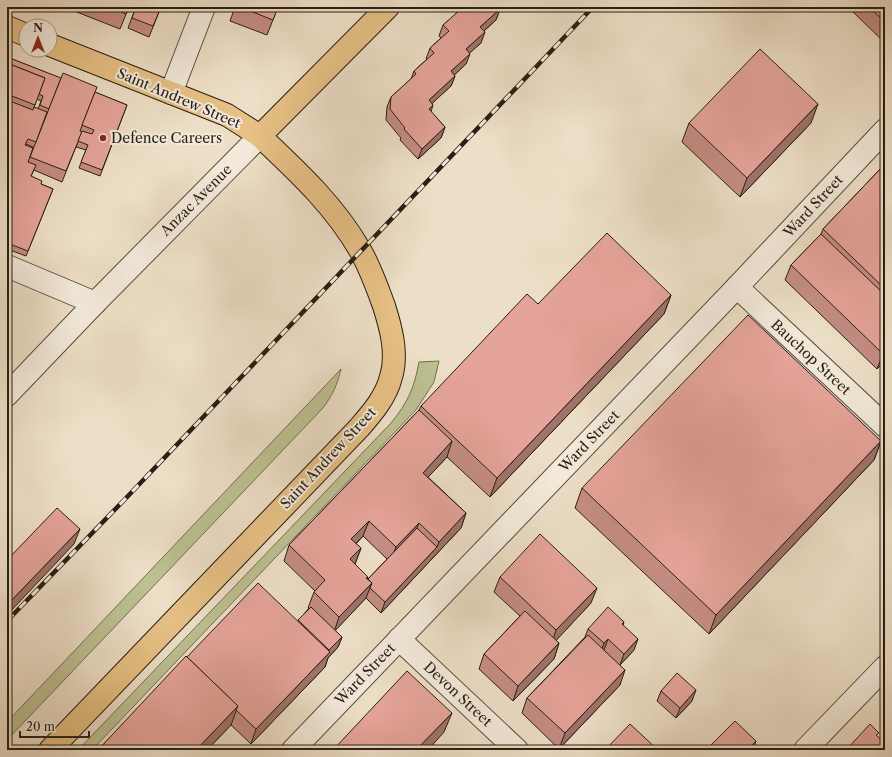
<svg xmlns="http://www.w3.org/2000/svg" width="892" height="757" font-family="'Libre Caslon Text',serif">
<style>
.green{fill:#bdc092;stroke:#726f53}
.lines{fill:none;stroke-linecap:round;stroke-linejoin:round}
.minor-casing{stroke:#594e41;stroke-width:24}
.major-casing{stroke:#281e14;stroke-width:24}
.highway-casing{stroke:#281e14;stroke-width:24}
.minor{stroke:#f3eadb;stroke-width:22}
.major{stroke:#e6c084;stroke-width:22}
.highway{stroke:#e6c084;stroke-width:22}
.rail-casing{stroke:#281e14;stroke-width:4.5}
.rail{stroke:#f3eadb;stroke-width:3;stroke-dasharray:9;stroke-linecap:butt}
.wall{fill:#c58d84;stroke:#281e14;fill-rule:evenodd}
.shaded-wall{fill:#a0736c;stroke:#281e14}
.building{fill:#e5a49a;stroke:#281e14}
.poi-dot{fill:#8f2418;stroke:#f3eadb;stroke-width:1.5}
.labels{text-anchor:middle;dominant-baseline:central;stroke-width:4;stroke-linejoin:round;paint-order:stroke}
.street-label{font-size:14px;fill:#281e14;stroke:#f3eadb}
.poi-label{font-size:14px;fill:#281e14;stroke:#f3eadb;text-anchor:start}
</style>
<rect width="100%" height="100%" fill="#eddfc7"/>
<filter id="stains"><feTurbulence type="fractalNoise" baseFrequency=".005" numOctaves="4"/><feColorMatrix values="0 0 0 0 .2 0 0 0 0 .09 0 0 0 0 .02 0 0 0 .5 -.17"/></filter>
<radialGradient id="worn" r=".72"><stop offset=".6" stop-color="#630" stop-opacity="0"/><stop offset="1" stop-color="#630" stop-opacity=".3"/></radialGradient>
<g class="green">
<path d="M439 361 434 382 416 410 92 750H78L391 423C408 402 414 389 419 362Z"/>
<path d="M341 369C337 385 333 395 322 409L7 740V722Z"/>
</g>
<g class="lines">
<defs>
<g id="minor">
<path d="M171 93 204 7"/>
<path d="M7 266 95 303"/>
<path d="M737 287 885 426"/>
<path d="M7 395 95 303 260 136"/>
<path d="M399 639 517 750"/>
<path d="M293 750 737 287 885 130"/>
<path d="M805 750 885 667"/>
</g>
<path id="major" d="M50 750 359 428C372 413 386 397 391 377 398 354 391 328 384 306 377 287 370 267 360 250 334 205 297 171 260 136"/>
<g id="highway">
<path d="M7 27 26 35"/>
<path d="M50 45 227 115 260 136 388 7"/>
</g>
</defs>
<use href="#minor" class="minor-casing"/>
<use href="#major" class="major-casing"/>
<use href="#highway" class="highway-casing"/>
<use href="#minor" class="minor"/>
<use href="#major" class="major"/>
<use href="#highway" class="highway"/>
<defs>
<path id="rail" d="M7 621 129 495 593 7"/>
</defs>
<use href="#rail" class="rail-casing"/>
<use href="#rail" class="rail"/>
</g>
<g class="wall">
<path d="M64 7H129L120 29Z"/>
<path d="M136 7H161L149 37 128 28Z"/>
<path d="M235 7H278L267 35 230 21Z"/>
<path d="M458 7H502L500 9 496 20 484 31 481 43 469 53 466 64 454 75 455 76 451 86 432 103 431 112 445 127 441 138 418 159 400 140 401 138 386 120 387 107 391 97 411 79 414 71 427 59H426L430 48 441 38 439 36 443 25 456 14Z"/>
<path d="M848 7H885V43Z"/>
<path d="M7 57 127 105 100 176 79 168 86 150 76 147 77 144 62 182 34 170 31 176 41 184 53 189 26 256 7 249ZM37 99 41 101 38 109 34 107ZM26 144 33 147V148L25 146Z"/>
<path d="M689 123H811L740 197 682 142Z"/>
<path d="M885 164V361L877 369 785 280 791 265 821 234 823 229Z"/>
<path d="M671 295 664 314 490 497 447 457 428 477 466 513 461 528 381 613 366 598 335 630 342 637 338 647 328 658 325 667 251 744 231 725 207 750H98L187 657 298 621 309 608H308L314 592 315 591 284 561 289 545 419 410 421 406 538 304ZM363 536 387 559 368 579H367L368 577 355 564 361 548 356 544Z"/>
<path d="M881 441 874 460 709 634 575 508 582 488Z"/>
<path d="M500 577 591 603 556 640 559 643 554 659 513 701 479 669 484 654 520 616 494 592Z"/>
<path d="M624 622 623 625 634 650 620 665V685L559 749 522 713 527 698 585 637 588 629Z"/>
<path d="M661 691 692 701 676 718 657 701Z"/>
</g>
<g class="shaded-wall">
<path d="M500 9 496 20 476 38 480 27Z"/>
<path d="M485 32 481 43 462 60 466 49Z"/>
<path d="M470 54 466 64 447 82 451 71Z"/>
<path d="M455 76 451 86 425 110 429 100Z"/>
<path d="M818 104 811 123 740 197 747 178Z"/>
<path d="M433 105 430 115 429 109Z"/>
<path d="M445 127 441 138 418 159 422 149Z"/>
<path d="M671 295 664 314 490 497 497 478Z"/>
<path d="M885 351V361L877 369 883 354Z"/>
<path d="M452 441 447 457 418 488 423 473Z"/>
<path d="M881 441 874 460 709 634 716 615Z"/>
<path d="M466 513 461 528 381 613 385 602 437 547 439 542Z"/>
<path d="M369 521 363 536 345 555 351 539Z"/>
<path d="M419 523 413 538 390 562 396 547Z"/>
<path d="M80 529 74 544 7 615V605Z"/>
<path d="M361 548 355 564 344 575 350 559Z"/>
<path d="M372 583 366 598 334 632 339 617Z"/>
<path d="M597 588 591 603 551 646 556 630Z"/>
<path d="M342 637 338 647 328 658 325 667 251 744 256 729 327 655 329 650Z"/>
<path d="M608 639 604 650 600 654 604 643Z"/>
<path d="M638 639 634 650 620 665 624 654Z"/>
<path d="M559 643 554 659 513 701 518 686Z"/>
<path d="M625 670 620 685 559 749 565 733Z"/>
<path d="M696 690 692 701 676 718 680 708Z"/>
<path d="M238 706 231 725 207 750H196Z"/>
<path d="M452 713 444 732 428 750H416Z"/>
<path d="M756 741 753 750H748Z"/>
</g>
<g class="building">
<path d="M109 7H129L126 14Z"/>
<path d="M136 7H161L153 26 132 18Z"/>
<path d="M240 7H278L273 20Z"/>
<path d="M462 7H498L500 9 480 27 485 32 466 49 470 54 451 71 455 76 429 100 433 105 429 109 445 127 422 149 404 129 405 128 390 109 391 97 416 74 414 71 434 53 430 48 449 31 443 25 462 8Z"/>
<path d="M869 7H885V22Z"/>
<path d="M760 49 818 104 747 178 689 123Z"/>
<path d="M7 57 61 78 49 109 40 105 43 96 39 94 45 78 7 63Z"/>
<path d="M7 63 45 78 35 105 7 94Z"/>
<path d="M63 73 97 87 80 131 82 132 66 171 30 157Z"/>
<path d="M95 92 127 105 102 170 81 162 88 145 78 141 82 131 92 134 94 130 82 125Z"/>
<path d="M7 100 33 110 34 107 47 112 36 142 28 139 25 145 33 148 28 162 36 165 31 176 42 181 41 184 53 189 28 251 7 243Z"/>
<path d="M885 164V289L823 229Z"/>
<path d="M607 233 671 295 497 478 421 406 527 294 538 304Z"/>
<path d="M821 234 885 295V351L883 354 791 265Z"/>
<path d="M748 315 881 441 716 615 582 488Z"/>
<path d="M419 410 452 441 423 473 466 513 439 542 419 523 396 547 369 521 351 539 361 548 350 559 368 577 366 578 372 583 339 617 314 592 325 580 289 545Z"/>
<path d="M57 508 80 529 7 605V560Z"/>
<path d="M417 528 437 547 385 602 370 588 372 583 368 579Z"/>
<path d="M540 534 597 588 556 630 500 577Z"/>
<path d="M258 583 330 652 256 729 236 710 238 706 187 657Z"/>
<path d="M311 607 342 637 329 650 298 620Z"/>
<path d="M608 607 624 622 622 624 638 639 624 654 608 639 604 643 588 629Z"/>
<path d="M525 611 559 643 518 686 484 654Z"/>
<path d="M588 635 625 670 565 733 527 698Z"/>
<path d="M186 656 238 706 196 750H98Z"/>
<path d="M407 671 452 713 416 750H333Z"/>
<path d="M677 673 696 690 680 708 661 691Z"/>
<path d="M735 721 756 741 748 750H706Z"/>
<path d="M630 724 658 750H605Z"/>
<path d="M870 724 879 733 876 735 885 743V750H846Z"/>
</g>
<circle class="poi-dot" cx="103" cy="138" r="4"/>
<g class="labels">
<g class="street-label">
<text transform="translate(179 98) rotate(23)">Saint Andrew Street</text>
<text transform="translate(196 200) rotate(-45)">Anzac Avenue</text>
<text transform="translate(813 206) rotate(-47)">Ward Street</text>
<text transform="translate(811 357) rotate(43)">Bauchop Street</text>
<text transform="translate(589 441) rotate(-46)">Ward Street</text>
<text transform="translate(328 458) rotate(-47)">Saint Andrew Street</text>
<text transform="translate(365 674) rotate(-46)">Ward Street</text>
<text transform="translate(458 694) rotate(43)">Devon Street</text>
</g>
<g class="poi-label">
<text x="111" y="138">Defence Careers</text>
</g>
</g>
<rect width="892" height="757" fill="none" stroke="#eddfc7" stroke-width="24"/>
<rect x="8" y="8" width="876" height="741" fill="none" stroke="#281e14" stroke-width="2"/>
<rect x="12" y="12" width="868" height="733" fill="none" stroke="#281e14"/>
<g transform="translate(38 38)"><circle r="19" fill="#f3eadb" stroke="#a2988b"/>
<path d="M0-3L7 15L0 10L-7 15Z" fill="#8f2418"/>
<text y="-6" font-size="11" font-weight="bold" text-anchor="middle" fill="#281e14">N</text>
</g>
<path d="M20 731v6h69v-6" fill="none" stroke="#281e14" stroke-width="2"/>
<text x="26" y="731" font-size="12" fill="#281e14" stroke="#f3eadb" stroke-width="3" paint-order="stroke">20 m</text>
<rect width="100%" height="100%" filter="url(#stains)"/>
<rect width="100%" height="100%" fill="url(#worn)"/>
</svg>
